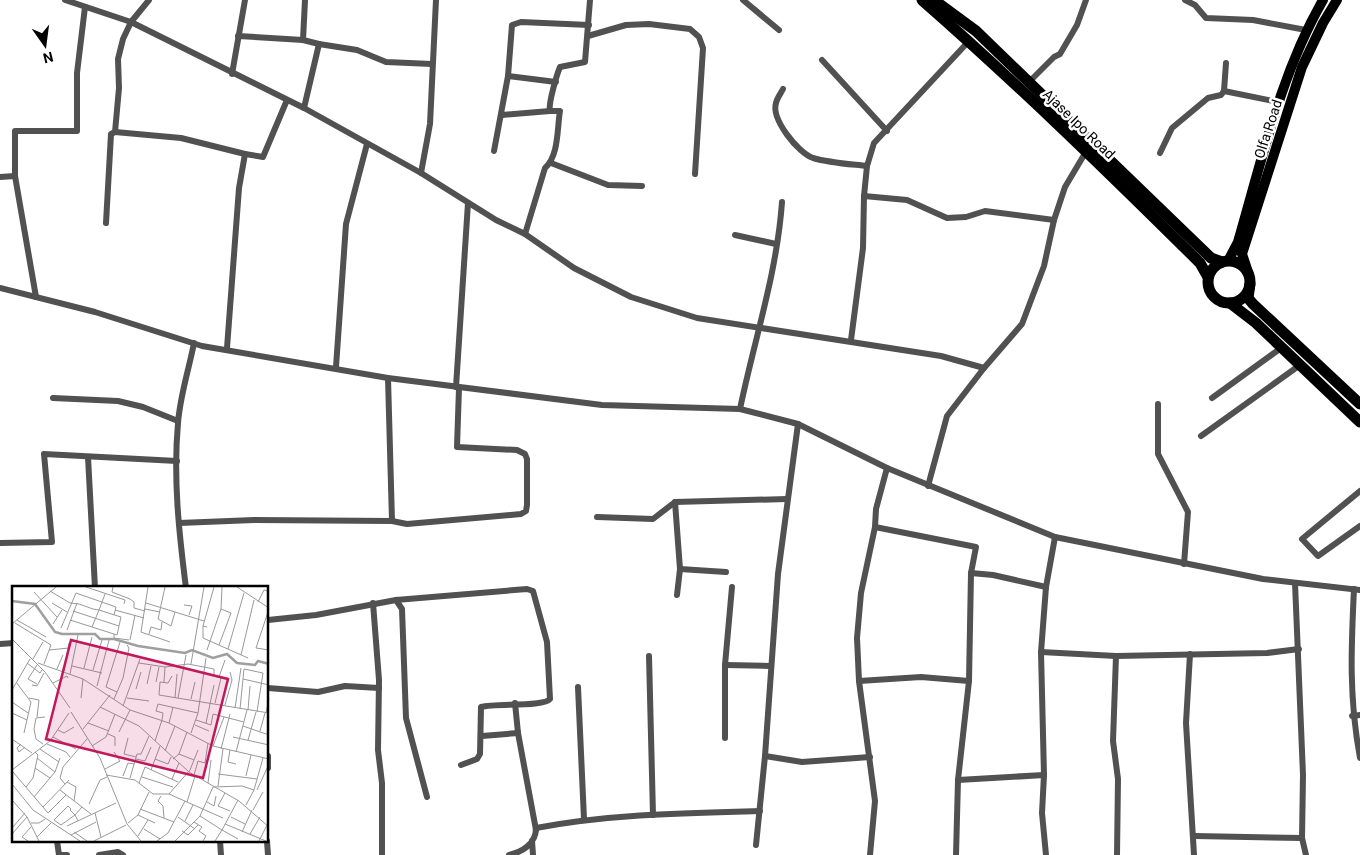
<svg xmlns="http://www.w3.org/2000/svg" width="1360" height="855" font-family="Roboto,sans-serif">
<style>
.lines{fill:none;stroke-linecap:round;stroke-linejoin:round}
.minor{stroke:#515151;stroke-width:6}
.primary{stroke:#000;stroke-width:10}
.trunk{stroke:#000;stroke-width:11}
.labels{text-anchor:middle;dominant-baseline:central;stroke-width:5;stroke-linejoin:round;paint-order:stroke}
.street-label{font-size:14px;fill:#000;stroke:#fff}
.inset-river{fill:none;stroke:#9f9f9f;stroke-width:2.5}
.inset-road{fill:none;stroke:#999;stroke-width:1}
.view{fill:#c2185b;fill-opacity:0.15;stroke:#c2185b;stroke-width:2.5}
.inset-edge{fill:none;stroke:#000;stroke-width:2.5}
</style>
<rect width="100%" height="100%" fill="#fff"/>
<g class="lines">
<g class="minor">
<path d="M65 0 131 22 304 108 421 173 496 220 525 234 574 268 631 297 697 318 941 356 984 368"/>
<path d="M743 0 779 30"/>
<path d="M1185 0 1195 5 1206 18 1253 20 1306 30"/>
<path d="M238 36 303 40 319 44"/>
<path d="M588 36 626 25 649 24 690 29 699 37 703 48 695 174"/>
<path d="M303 40 305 0"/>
<path d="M822 60 887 131"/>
<path d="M232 74 245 0"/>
<path d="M508 76 556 82"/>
<path d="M1028 83 1054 57 1060 54 1077 25 1086 0"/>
<path d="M783 89C781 93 777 98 776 103 771 119 798 153 813 158 830 163 849 164 867 166"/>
<path d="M1224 91 1278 102"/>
<path d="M304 108 319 44 357 50 386 62 432 64"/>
<path d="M502 115 550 111"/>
<path d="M115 132 181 138 245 154"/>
<path d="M494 151 508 76 512 25 521 22 589 25"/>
<path d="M1160 153 1172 128 1208 98 1221 95 1224 91 1226 63"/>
<path d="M551 163 608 185 642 186"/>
<path d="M421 173 430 124 436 0"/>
<path d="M0 177 15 176"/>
<path d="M864 196 907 200 947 218 966 217 985 211 1054 220"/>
<path d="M106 223 111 134 115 132 119 88 118 59 123 39 131 22 149 0"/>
<path d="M525 234 545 168C559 156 557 128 560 111H550C548 104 557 74 560 67L585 62 590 0"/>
<path d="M735 235 776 244"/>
<path d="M0 288 95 312 202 346 388 378 602 405 740 409 798 424 887 468 1055 537 1263 579 1360 590"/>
<path d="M36 297 15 176V131H77V73L85 7"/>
<path d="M851 340 863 248 864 196 867 166 874 143 969 41"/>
<path d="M227 348 239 188 245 154 263 157 287 100"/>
<path d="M336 367 346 224 367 144"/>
<path d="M388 378 392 521"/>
<path d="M456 387 468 203"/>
<path d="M53 398 118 401 143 407 178 421"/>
<path d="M1212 398 1281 348"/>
<path d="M1158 404V454L1188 512 1184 564"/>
<path d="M740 409C754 341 777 273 782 202"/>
<path d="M1201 436 1300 365"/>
<path d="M88 457 95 588"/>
<path d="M928 486 947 416 984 368 1022 324 1044 266 1054 220 1065 187 1087 150"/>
<path d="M1360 491 1302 539 1318 556 1360 526"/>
<path d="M675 502 680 569 726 572"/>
<path d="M597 517 653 519 675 502 787 499"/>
<path d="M179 523 254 520 392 521 407 524 521 514 526 511 527 505V459L525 454 517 450 457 447 459 388"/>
<path d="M875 527 976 547 971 573 969 681 958 780 956 855"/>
<path d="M0 543 52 542 44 454 177 461"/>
<path d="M971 573 993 575 1046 587"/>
<path d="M1295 583 1303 775 1302 838 1306 855"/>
<path d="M186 588C179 533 173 478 178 423 180 396 189 369 194 343"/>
<path d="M1354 589C1351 650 1349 698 1360 758"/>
<path d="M677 595 680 569"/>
<path d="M396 600 402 609 406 718 427 797"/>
<path d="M373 603 379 680 378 750 382 783V855"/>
<path d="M268 620 316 615 396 600 527 589 533 591 547 642 550 699C544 707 495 703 481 707L480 754 477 759 461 765"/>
<path d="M0 644 14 643"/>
<path d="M1041 652 1116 656 1267 653 1299 649"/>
<path d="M1190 654 1186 723 1194 855"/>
<path d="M649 656 653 815"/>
<path d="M1116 656 1113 741 1118 779 1117 855"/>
<path d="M725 665 771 666"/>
<path d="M859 681 921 677 969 681"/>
<path d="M578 687 584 819"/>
<path d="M268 688 318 692 345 686 379 688"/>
<path d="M515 703 518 733 536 830"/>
<path d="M1352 716 1360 715"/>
<path d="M482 736 518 733"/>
<path d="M725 738V665L732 587"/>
<path d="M268 756V768"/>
<path d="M765 756 802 762 870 757"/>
<path d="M958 780 1044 775"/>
<path d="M1195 836 1302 838"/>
<path d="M57 841 59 855H67"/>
<path d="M220 841 221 855"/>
<path d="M267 841 268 855"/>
<path d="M532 841 533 855"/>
<path d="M756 845 765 756 778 574 798 424"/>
<path d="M99 855 118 852 123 855"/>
<path d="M509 855C522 852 536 844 536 828 610 814 685 813 760 811"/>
<path d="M870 855 875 801 859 681 857 638 861 593 875 527 876 509 887 468"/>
<path d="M1046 855 1042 813 1044 775 1041 652 1046 587 1055 537"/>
</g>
<g class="primary">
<path d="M1228 261 1238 242C1262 160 1280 75 1323 0"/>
<path d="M1248 272 1242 254 1302 67 1323 23 1337 0"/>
</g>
<g class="trunk">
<path d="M922 0C1018 84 1109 173 1200 263L1208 277"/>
<path d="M934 0 976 31 1211 258 1222 262"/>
<circle cx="1229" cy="282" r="21"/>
<path d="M1250 284 1248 298 1253 304 1360 404"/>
<path d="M1230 303 1256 323 1360 422"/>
</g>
</g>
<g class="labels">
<g class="street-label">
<text transform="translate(1079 124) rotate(44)">Ajase Ipo Road</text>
<text transform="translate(1268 129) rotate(-72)">Olfa Road</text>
</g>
</g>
<g transform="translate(12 586)">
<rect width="256" height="256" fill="#fff"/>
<path class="inset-river" d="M0 15 23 18 43 46 50 48H83L88 53H102L126 60 173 67 180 64 201 72 215 68 225 77 243 79 246 75 257 78"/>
<path class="inset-road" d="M74 1 113 14 112 18M101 1 100 6 118 13 122 16V22L133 25M136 1 129 46 158 56M153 1 146 33 159 40 163 26M225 1 257 22M38 5 58 17 67 18 81 23 87 24 90 25 109 31 105 49 80 41 87 24 93 8M22 6 45 31M246 16 252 4 257 5M40 17 55 26M134 17 192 35M172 19 180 20 177 29M133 23 148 26M257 23 244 62 257 64M103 24 132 32M61 25 107 40M5 34 34 51M58 34 80 41M3 37 39 59 32 78M0 38 44 1M41 38 50 24M191 40V52L236 72M195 41 191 40 202 1M49 42 64 7 104 21 102 29M55 44 65 17M102 48V52L117 54M137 48 139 41 149 44 150 36M0 53 33 86 58 122M118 54 123 29M207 59 219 27 209 23 210 1M216 63 232 7M37 64 57 62M195 64 209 23M229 69 242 14M21 73 31 56M15 77 28 87 30 84M26 77 71 93 118 124 157 137 201 160 257 173M127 77 153 81 176 78 202 83V90L209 92 203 117M179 78 192 1M25 79 16 93 25 98M60 80 90 87M72 82 80 51M45 83 51 69M81 84 90 54M52 85 57 57M58 88 66 49M160 90 156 97 148 96 147 109 257 127M207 91 213 74M231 93 257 99M4 96 19 116 12 147M144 96 147 81M152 96 153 81M41 97 55 90 56 92M135 98 139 80M20 99 25 100 32 87M85 100 97 54M124 103 129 86M0 104 18 73M105 106 94 101 108 56M17 112 27 114 25 131M69 112 71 93M115 112 137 115M163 112 165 88M166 112 174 69M102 113 111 92 117 62 115 59M179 113 183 96M0 116 16 127M213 119 220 94 218 86M111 120 128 73M88 121 127 140 177 186 227 215 257 241M223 122 229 82M228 123 232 83 251 87 245 126M236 124 238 100M59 126 88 172 115 238 129 255M0 127 15 134M254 127 257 112M150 134 151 127 144 125 146 118 186 127M184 134 199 139 201 128 232 136M76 137 97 145M157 137 161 121M194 137 202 99M183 139 197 145M231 140 257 149M71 143 98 109M46 144 52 147 62 141M248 145 253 127M107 146 118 124M179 147 186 127 194 72M96 148 103 151V160M41 151 64 163M221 151 257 159M116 152 112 168 124 171M0 153 20 167M236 154 244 126M143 155 150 134M9 158 5 162 7 166 13 161M31 158 24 153 22 143 24 132 33 131M35 158 54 166 58 171M80 160 94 151 103 128M201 160 212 131M28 163 47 176M209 163 218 128M218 164 216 176 224 178M153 165 163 140M224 166 235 124M167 168 182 174M25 172 43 186M124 173 133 175 139 161M143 173 156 178 159 171M161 173 167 168 175 146M23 182 38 192M93 183 108 175 102 166M0 184 38 155 57 127M139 184 148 160M1 186 36 227 54 209M206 188 245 193M94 189 123 194 141 208H157L178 184 186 164M182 189 186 175 193 177 196 157M111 190 116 177 122 178M234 190 239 169M130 191 161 201M118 192 125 168H129L137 150M160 193 167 177M55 196 64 201 62 215M127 197 133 181 166 196M196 197 199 174M0 198 21 224 68 255M53 198 48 192 51 181 75 153M206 200 211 163M14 201 21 192 26 169 23 166M48 204 79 228M245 204 257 178M213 207 206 220 218 225M157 208 211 232M149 210 146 215 151 220 152 232M22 211 43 186 48 172M0 214 15 231 27 255M226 214 210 244 226 253M175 216 183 190M195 216 202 220 204 210M77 218 88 194 95 191M234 219 242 204 251 172M31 221 57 194M128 223 162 236M241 224 251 206M83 227 89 251M126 229 143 237M188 230 210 244 203 255M166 231 183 243M219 231 233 238M66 235 63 229 58 224 59 223 56 220 42 234 49 239 63 229 70 221M173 235 181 219M182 236 190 241 187 245 194 250 191 255M19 237H27L33 233M116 237 126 229 137 206M213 238 254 255M55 240 104 217M0 242 13 227M132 243 148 253M170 245 176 249 186 239M62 246 75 255M230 246 240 224M0 248 15 231M238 248 248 231M59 249 84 236M126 250 136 234M25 251 39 237M16 255 10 251 19 241M82 255 114 239M145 255 156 247 173 215M163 255 188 230 201 201 230 200 242 204M247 255 255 239"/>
<path class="view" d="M59 54 216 93 191 192 34 153Z"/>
<rect width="256" height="256" class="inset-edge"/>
</g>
<g transform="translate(45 45) rotate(166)" stroke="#ffffff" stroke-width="4" paint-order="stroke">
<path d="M0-4L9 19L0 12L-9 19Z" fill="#000000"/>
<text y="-8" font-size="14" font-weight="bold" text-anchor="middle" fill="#000000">N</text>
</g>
</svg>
